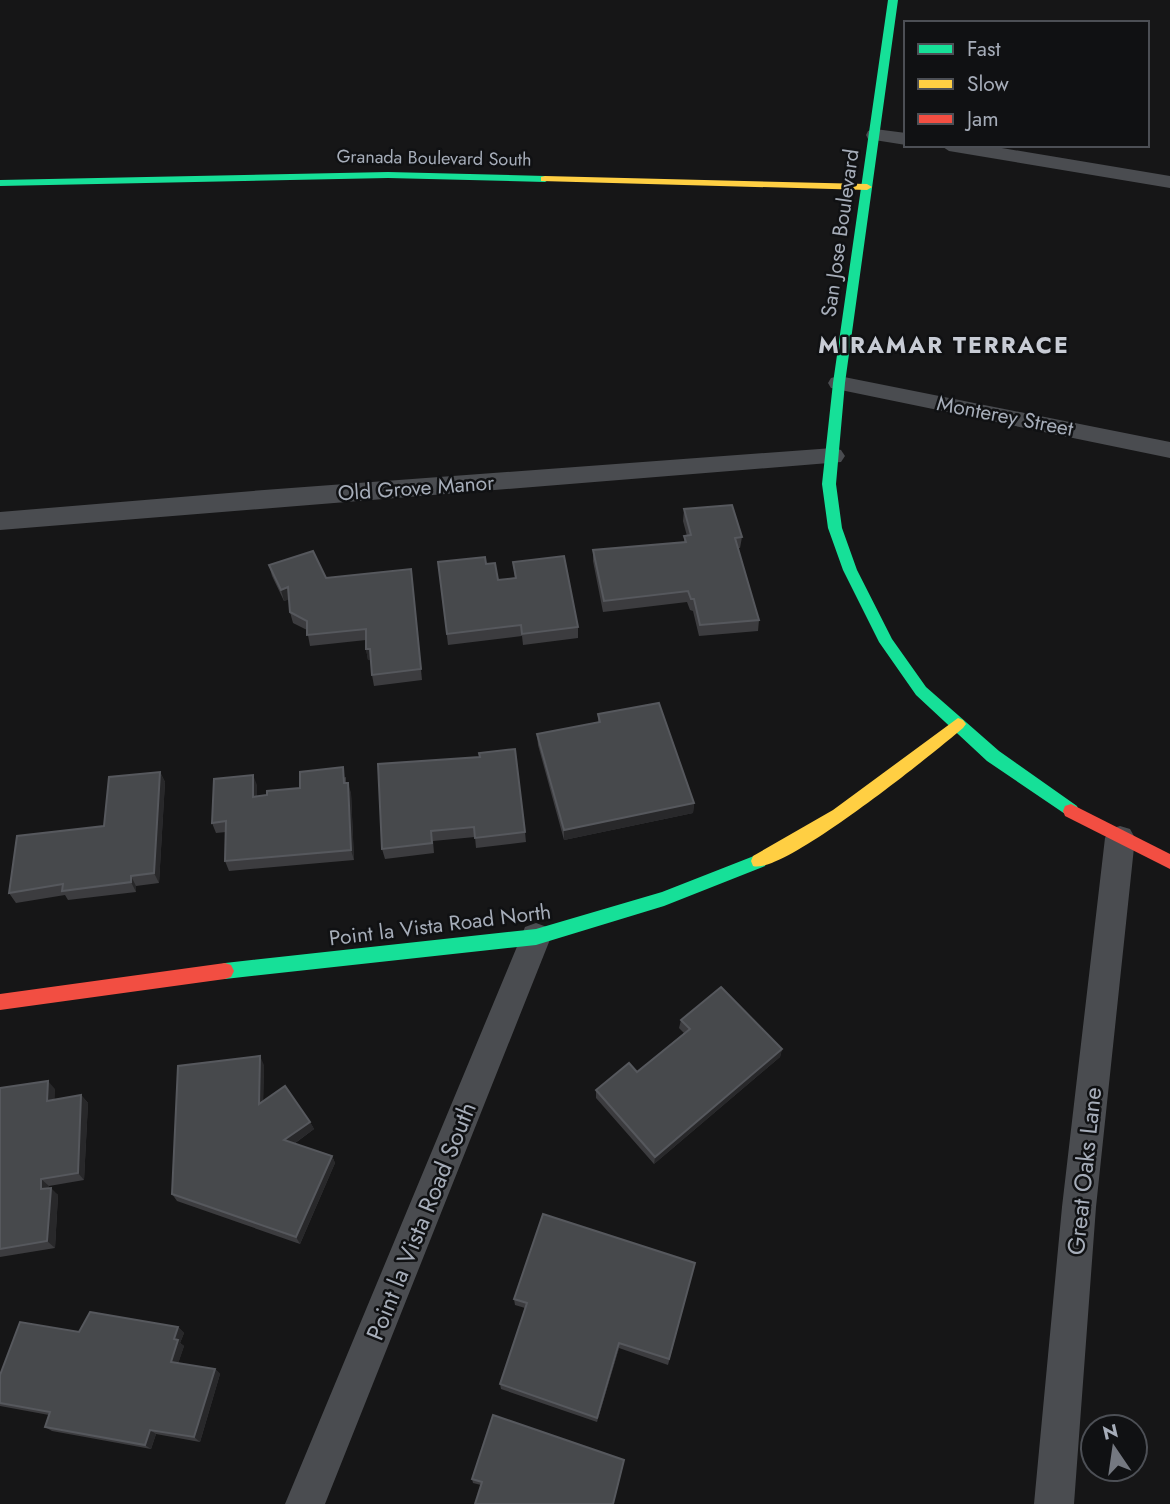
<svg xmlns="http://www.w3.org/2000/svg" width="1170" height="1504" font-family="Jost,sans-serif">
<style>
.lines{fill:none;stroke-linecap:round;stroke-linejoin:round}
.street{fill:#4a4c50;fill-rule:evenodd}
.fast{fill:#16e098;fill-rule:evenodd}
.slow{fill:#ffcf43;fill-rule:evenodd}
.jam{fill:#f24e42;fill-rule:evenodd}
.wall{fill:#3c3c3f}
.shaded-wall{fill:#28282a}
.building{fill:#47494c;stroke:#56585d;stroke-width:2}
.labels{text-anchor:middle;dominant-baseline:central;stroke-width:5;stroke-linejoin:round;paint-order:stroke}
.far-street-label{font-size:18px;fill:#a6adb9;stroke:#101113}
.street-label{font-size:21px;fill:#a6adb9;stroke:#101113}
.far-district-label{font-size:23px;font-weight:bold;letter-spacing:2px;fill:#c8ccd5;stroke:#101113}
.near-street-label{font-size:24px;fill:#a6adb9;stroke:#101113}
</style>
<rect width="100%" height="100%" fill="#161617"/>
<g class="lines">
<g class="street">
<path d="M875 129 906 133V145L868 139 866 135 868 131Z"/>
<path d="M940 145H984L1170 176V188L949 151Z"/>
<path d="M839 376 1170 442V458L831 388 828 383 831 378Z"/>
<path d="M833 448 841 450 845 456 841 462 0 530V512L264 490Z"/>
<path d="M1120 826 1130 829 1135 838 1096 1207 1074 1504H1034L1062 1207 1105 838 1110 829Z"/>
<path d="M536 923 547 927 551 937 325 1504H285L521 937 525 927Z"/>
</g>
<g class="fast">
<path d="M888 0H898L845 383 836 484 842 528 857 570 892 639 926 687 999 751 1077 806 1079 811 1077 816 1071 818 987 761 916 695 879 642 843 570 828 528 822 484 833 383Z"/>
<path d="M388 172 545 176 550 179 545 182 388 178 0 186V180Z"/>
<path d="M759 854 765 856 767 861 765 866 664 906 536 945 225 979 219 977 216 971 219 965 225 963 536 929 662 892Z"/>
</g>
<g class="slow">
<path d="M545 176 867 184 872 187 867 190 541 181V177Z"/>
<path d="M958 718 963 720 966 724 963 728C935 752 782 876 753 866L751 861 753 856 833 810Z"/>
</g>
<g class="jam">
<path d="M1071 804 1170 854V869L1065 816 1063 811 1065 806Z"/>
<path d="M225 963 231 965 234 971 231 977 225 979 0 1010V994Z"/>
</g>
</g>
<g class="wall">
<path d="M684 509 742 537 740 548H738L759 620 758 631 699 636 693 611 690 610 687 602 603 612 593 561V550L684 543V536H687L683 521Z"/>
<path d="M438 562 498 580 515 578 513 562 578 627V638L523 645 522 636 448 645Z"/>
<path d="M269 565 326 578 411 569 422 680 374 686 372 675 371 660H368L366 649V640L310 646 307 630 293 623 290 612 289 599 284 601 272 576Z"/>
<path d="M598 714 694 803 693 813 564 840 538 745 537 734 598 722Z"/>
<path d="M378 764 525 832 526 842 476 848 475 837 433 841 434 853 385 859 382 849Z"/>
<path d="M160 772 165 782 159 883 136 886V892L68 900 65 895 16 903 9 893 104 826Z"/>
<path d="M346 777V783L351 793 354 860 229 871 225 861 226 832 216 833 212 823 257 785V796L267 795Z"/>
<path d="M681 1020 782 1049 780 1057 654 1164 596 1098V1090L637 1072 684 1033 679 1028Z"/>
<path d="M264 1065 263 1101 310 1122 314 1129 294 1144 332 1156 335 1163 300 1244 177 1201 172 1194Z"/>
<path d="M0 1088 55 1089 54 1100 81 1095 88 1103 84 1180 49 1186 48 1188 58 1195 55 1248 0 1257Z"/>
<path d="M695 1263 668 1365 619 1348 597 1422 501 1389 500 1384 525 1308 515 1305 514 1299Z"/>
<path d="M178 1327 184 1333 180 1343 184 1346 178 1363 215 1369 220 1374 200 1442 156 1434 151 1449 52 1431 45 1427 49 1415 0 1406V1375L79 1332Z"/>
<path d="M472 1479 613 1504 481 1485 473 1483Z"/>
</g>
<g class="shaded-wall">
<path d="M288 587 291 599 284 601 281 590Z"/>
<path d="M366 649H370L372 660H368Z"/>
<path d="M160 772 165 782 159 883 154 873Z"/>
<path d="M253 775 257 785V807L253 797Z"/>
<path d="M348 783 351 793 354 860 351 850Z"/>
<path d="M694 803 693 813 564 840V830Z"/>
<path d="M131 876 136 886V892L131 882Z"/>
<path d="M782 1049 780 1057 654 1164 655 1157Z"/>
<path d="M260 1056 264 1065 263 1112 259 1104Z"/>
<path d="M48 1081 55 1089 54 1109 47 1101Z"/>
<path d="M81 1095 88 1103 84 1180 78 1173Z"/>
<path d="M310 1122 314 1129 288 1148 284 1140Z"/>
<path d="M332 1156 335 1163 300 1244 296 1237Z"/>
<path d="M41 1179 49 1186 48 1196 41 1189Z"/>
<path d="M51 1188 58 1195 55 1248 47 1241Z"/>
<path d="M178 1327 184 1333 180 1343 184 1346 177 1367 171 1362 174 1339Z"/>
<path d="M619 1343V1348L597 1422V1418Z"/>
<path d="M215 1369 220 1374 200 1442 194 1437Z"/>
<path d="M150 1430 156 1434 151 1449 145 1445Z"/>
</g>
<g class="building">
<path d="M732 505 742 537 735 538 759 620 700 625 694 599H691L688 591 604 601 593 550 686 542 684 536 691 535 684 509Z"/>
<path d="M313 551 326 578 411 569 421 669 372 675 370 649H366V629L307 635V621L290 612 288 587 281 590 269 565Z"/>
<path d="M564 556 578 627 522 634 521 625 447 634 438 562 485 557 486 564 495 563 498 580 516 578 513 562Z"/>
<path d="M659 703 694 803 564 830 537 734 600 722 598 714Z"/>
<path d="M515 749 525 832 475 838 474 827 431 831 432 843 382 849 378 764 480 757 479 753Z"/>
<path d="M343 767 344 783H348L351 850 225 861 226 821 212 823 214 779 253 775V797L267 795V791L300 788V772Z"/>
<path d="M160 772 154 873 131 876V882L62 891 63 884 9 893 17 836 104 826 109 777Z"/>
<path d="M721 987 782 1049 655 1157 596 1090 629 1063 637 1072 690 1029 681 1020Z"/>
<path d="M260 1056 259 1104 285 1086 310 1122 284 1140 332 1156 296 1237 172 1194 178 1066Z"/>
<path d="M48 1081 47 1101 81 1095 78 1173 41 1179V1189L51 1188 47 1241 0 1249V1088Z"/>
<path d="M543 1214 695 1263 669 1359 619 1343 597 1418 500 1384 527 1303 514 1299Z"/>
<path d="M90 1312 178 1327 174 1339 178 1340 171 1362 215 1369 194 1437 150 1430 145 1445 45 1427 50 1412 0 1403V1375L20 1322 79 1332Z"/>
<path d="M493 1415 624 1460 613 1504H475L482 1482 472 1479Z"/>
</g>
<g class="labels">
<g class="far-street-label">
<text transform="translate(434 158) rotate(1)">Granada Boulevard South</text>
</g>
<g class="street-label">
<text transform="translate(840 233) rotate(-82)">San Jose Boulevard</text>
<text transform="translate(1005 416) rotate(11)">Monterey Street</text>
<text transform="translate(416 488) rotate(-4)">Old Grove Manor</text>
<text transform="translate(440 925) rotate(-7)">Point la Vista Road North</text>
</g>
<g class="far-district-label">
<text x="944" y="345">MIRAMAR TERRACE</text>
</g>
<g class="near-street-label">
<text transform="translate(1084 1171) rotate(-84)">Great Oaks Lane</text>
<text transform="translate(421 1221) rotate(-68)">Point la Vista Road South</text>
</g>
</g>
<rect x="904" y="21" width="245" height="126" fill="#101113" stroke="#4c4f55" stroke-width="2"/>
<rect x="918" y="44" width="35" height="10" fill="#16e098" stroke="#4c4f55" stroke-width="2"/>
<text x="967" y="56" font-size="21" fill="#a6adb9">Fast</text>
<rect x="918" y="79" width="35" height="10" fill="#ffcf43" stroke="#4c4f55" stroke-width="2"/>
<text x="967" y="91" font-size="21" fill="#a6adb9">Slow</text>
<rect x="918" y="114" width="35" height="10" fill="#f24e42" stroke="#4c4f55" stroke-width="2"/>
<text x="967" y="126" font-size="21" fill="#a6adb9">Jam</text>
<g transform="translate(1114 1448) rotate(347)"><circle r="33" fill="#101113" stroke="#4c4f55" stroke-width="2"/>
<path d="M0-5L12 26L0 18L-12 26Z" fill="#747880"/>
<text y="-10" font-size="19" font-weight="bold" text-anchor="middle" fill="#a6adb9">N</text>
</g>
</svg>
